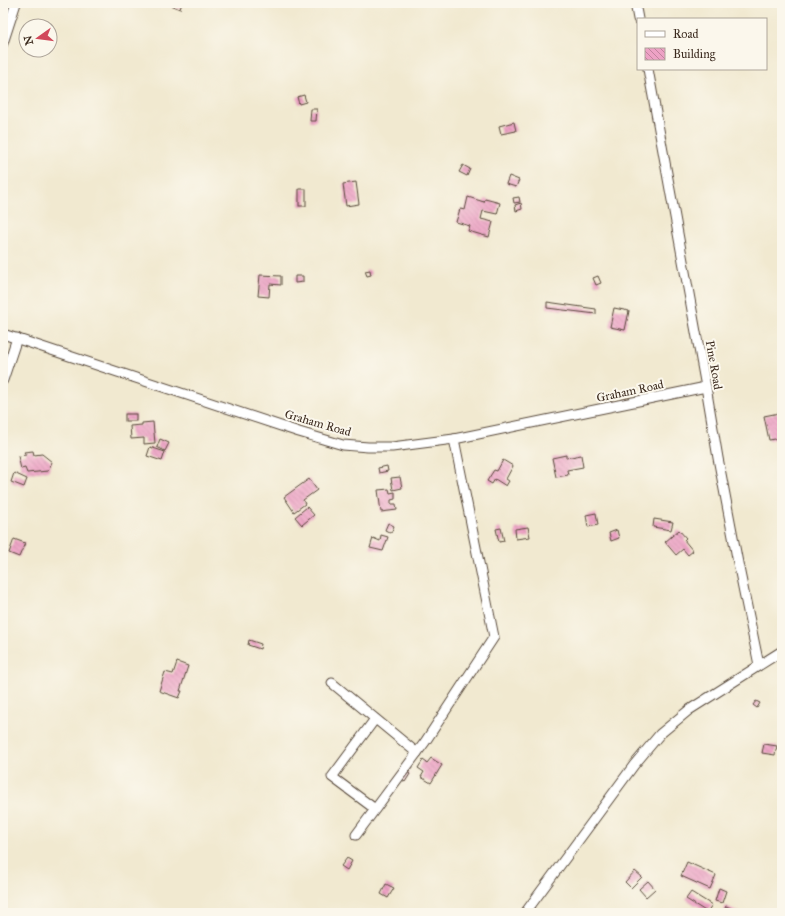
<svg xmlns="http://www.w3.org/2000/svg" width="785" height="916" font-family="'IM FELL Great Primer',serif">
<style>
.building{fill:url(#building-back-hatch)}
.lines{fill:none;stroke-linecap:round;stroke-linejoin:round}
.minor-casing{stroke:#564739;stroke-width:11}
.minor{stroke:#fff;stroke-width:9}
.labels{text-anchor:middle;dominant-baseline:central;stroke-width:4;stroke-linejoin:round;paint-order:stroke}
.street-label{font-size:12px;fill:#3b2a1e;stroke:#fbf7ec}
</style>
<defs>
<pattern id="building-back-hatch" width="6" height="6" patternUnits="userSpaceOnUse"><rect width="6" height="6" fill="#eda2c5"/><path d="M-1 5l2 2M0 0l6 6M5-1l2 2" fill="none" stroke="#c1849f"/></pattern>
</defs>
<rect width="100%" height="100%" fill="#fbf7ec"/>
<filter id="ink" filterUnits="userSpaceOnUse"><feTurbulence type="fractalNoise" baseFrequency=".025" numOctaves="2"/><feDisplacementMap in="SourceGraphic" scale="8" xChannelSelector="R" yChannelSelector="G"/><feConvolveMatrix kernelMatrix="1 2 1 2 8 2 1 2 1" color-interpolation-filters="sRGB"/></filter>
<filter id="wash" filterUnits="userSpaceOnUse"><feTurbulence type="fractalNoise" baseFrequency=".012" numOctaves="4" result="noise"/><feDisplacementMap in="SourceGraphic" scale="16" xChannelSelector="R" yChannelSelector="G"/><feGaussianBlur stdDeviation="0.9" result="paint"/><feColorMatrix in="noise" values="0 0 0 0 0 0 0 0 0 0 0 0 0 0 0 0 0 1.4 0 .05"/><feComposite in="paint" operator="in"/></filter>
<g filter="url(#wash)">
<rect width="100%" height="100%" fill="#f1e9d0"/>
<g id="blocks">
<g class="building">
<path d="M168 3H182L180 9 167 4Z"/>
<path d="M304 95 306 102 299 104 297 97Z"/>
<path d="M311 109H317L316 121H310Z"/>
<path d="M514 122 516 131 501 134 499 126Z"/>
<path d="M463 165 470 169 467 176 459 172Z"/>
<path d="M509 176 519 180 516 187 506 184Z"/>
<path d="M356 182 359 204 346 206 343 184Z"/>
<rect x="299" y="189" width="7" height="17"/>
<path d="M468 197 484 202 485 199 500 203 497 214 483 211 481 219 493 222 489 237 468 231 470 226 456 222 460 209 465 210Z"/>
<path d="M519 197 520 202 514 203 513 198Z"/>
<path d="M521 203 522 209 516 211 515 205Z"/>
<path d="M370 270 371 275 367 276 365 271Z"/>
<path d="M260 275 281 276V285L270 284 269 297 258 296Z"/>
<path d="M295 276H303V282L295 283Z"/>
<path d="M598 276 601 283 596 285 593 278Z"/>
<path d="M547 302 596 309V314L547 308Z"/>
<path d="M614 308 629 311 625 330 610 327Z"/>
<path d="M779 413 782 428V438L769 440 764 416Z"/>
<rect x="125" y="414" width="11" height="7"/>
<path d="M153 422 155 443 144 444V438L131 439 130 426 142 425V423Z"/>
<path d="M160 439 169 443 165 451 157 447Z"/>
<path d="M150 447 165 452 162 461 147 456Z"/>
<path d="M33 451 34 455 42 454 52 462 48 471 27 473 25 468 21 469 18 456 26 455 24 452Z"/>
<path d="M566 455V458L581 455 583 467 567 470 568 475 556 477 552 458Z"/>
<path d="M503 460 513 466 506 479 509 481 506 486 495 479 492 484 487 481 494 470 497 471Z"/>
<path d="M387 466 388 471 379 473 378 468Z"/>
<path d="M14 473 27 479 24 487 11 482Z"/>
<path d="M400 477 402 488 393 490 391 478Z"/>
<path d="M309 479 317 490 303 500 305 504 294 512 284 497Z"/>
<path d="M389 489 390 493 395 492V499L391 500V504H396L397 510 381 512 378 490Z"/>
<path d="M307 507 314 515 302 525 295 517Z"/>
<path d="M596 513 598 525 588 527 586 515Z"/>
<path d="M654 519 673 522 671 530 653 527Z"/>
<path d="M388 523 394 526 391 533 385 530Z"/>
<path d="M528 527 530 537 516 539 515 529Z"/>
<path d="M501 528 504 541 499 542 496 529Z"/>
<path d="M617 530 619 538 611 541 609 533Z"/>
<path d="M679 530 686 538 684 540 693 551 688 555 683 549 676 555 665 542Z"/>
<path d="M381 535 388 537 383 551 370 548 373 538 380 541Z"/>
<path d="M14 539 25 543 19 557 9 553Z"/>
<path d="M249 640 261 644 260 649 248 645Z"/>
<path d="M177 662 188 666 180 691H182L179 698 159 691 165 672 173 674Z"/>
<path d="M756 701 760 703 757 708 753 705Z"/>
<path d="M764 744 777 746 775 755 762 753Z"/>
<path d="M431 758 442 765 431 783 421 777 424 772 418 768 423 760 427 763Z"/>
<path d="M406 771 410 774 405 782 401 779Z"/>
<path d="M347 858 352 861 347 870 341 866Z"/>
<path d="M687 862 716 875 710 889 681 876Z"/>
<path d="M635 871 642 877 631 888 625 882Z"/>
<path d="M648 881 655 889 646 897 639 889Z"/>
<path d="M386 884 394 888 388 898 381 894Z"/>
<path d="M719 888 726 891 722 903 715 901Z"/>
<path d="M691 892 712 905 707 912 686 899Z"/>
<path d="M726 906 741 913H723Z"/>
</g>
</g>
</g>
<g filter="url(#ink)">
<use href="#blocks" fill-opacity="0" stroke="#564739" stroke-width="1"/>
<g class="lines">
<defs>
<g id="minor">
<path d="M635 3 638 19"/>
<path d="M3 43 16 3"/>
<path d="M648 69 706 387 718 458 738 563 759 665"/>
<path d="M3 334 299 432 343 445 368 447H392L454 439 706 387"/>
<path d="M3 380 17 338"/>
<path d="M332 683 417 753"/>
<path d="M375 719 332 777 375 809"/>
<path d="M356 835 425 742 494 637 454 439"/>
<path d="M525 913 634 765 660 734 689 710 782 651"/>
</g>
</defs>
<use href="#minor" class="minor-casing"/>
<use href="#minor" class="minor"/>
</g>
</g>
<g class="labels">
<g class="street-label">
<text transform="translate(714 365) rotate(80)">Pine Road</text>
<text transform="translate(630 391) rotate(-12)">Graham Road</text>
<text transform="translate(318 423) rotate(16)">Graham Road</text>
</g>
</g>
<rect width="785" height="916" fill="none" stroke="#fbf7ec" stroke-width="16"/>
<rect x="637" y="18" width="130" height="52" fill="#fbf7ec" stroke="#aea59a"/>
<rect x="645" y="31" width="20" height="6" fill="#ffffff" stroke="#aea59a"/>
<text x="673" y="38" font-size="12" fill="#3b2a1e">Road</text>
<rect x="645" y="48" width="20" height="12" fill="url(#building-back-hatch)" stroke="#aea59a"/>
<text x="673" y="58" font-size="12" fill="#3b2a1e">Building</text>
<g transform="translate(38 38) rotate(256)"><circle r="19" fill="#fbf7ec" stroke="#aea59a"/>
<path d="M0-3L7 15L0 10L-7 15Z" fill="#d1495b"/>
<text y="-6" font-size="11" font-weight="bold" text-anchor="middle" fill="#3b2a1e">N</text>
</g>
</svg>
